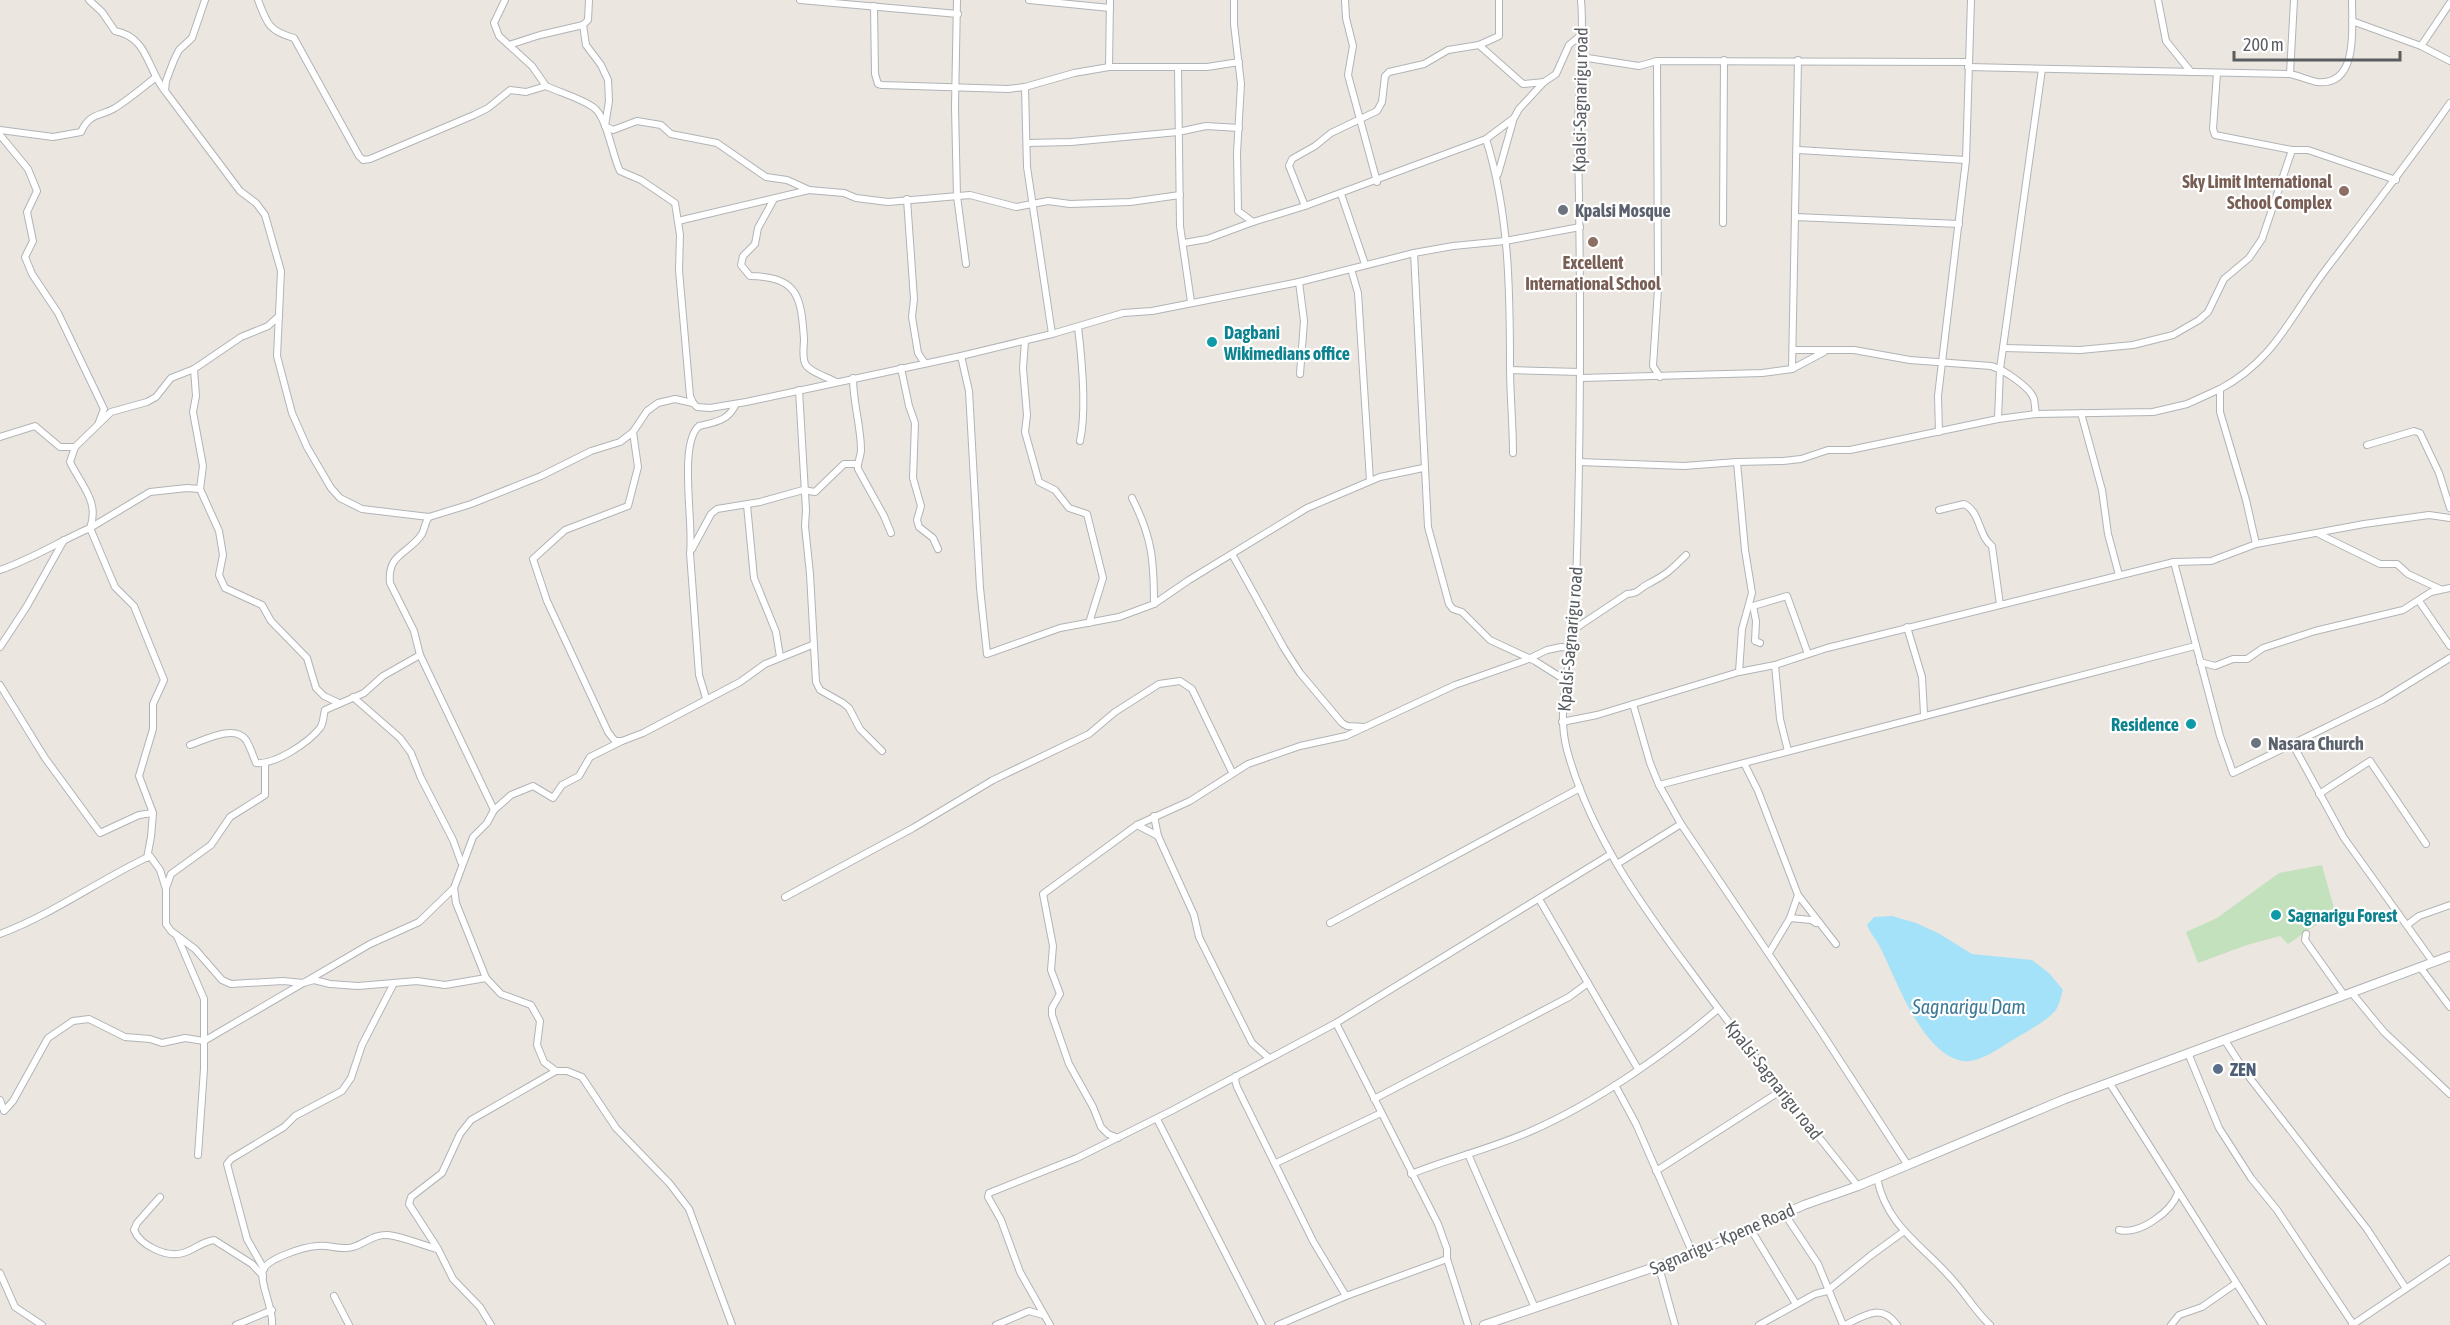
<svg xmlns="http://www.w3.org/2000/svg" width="2450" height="1325" font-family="'Asap Condensed',sans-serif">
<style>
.green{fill:#c4e1be}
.water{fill:#a3e2f8}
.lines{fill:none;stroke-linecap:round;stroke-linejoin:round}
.minor-casing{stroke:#b1b4b7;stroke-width:8}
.tertiary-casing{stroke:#b1b4b7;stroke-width:10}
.minor{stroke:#fff;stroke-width:6}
.tertiary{stroke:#fff;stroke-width:8}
.education-dot{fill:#8d6e63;stroke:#fff;stroke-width:2}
.worship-dot{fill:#6b7280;stroke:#fff;stroke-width:2}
.culture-dot{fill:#0f9aa8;stroke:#fff;stroke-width:2}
.service-dot{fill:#5c6f8a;stroke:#fff;stroke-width:2}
.labels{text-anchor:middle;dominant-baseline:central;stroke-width:4.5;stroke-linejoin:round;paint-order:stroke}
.street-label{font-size:18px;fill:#595d60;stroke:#fff}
.education-label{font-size:18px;font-weight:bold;fill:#785e54;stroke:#fff;text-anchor:end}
.worship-label{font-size:18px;font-weight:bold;fill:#5b616d;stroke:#fff;text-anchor:start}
.culture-label{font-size:18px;font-weight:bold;fill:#0d838f;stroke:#fff;text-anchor:start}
.service-label{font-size:18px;font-weight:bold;fill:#4e5e75;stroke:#fff;text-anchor:start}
.water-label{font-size:20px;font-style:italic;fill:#3e7997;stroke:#fff}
</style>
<rect width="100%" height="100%" fill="#ebe6e0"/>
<path class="green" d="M2322 865 2335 912 2288 944 2280 936 2247 945 2198 963 2186 932 2217 918 2279 873Z"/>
<path class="water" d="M1892 916 1916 923 1938 933 1972 954 2032 960 2049 973 2063 990C2061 995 2060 1003 2057 1008 2051 1019 2024 1033 2013 1040 1999 1048 1980 1063 1963 1061 1922 1054 1897 981 1881 949 1877 940 1871 935 1867 925L1874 917Z"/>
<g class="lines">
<defs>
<g id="minor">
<path d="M89 0 102 12 115 31C148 37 147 69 165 91"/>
<path d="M205 0 192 38 179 50 174 60 166 81 165 91 240 191 256 203 265 215 281 271 277 356 292 413 307 447 331 488 340 498 362 509 429 517 471 504 541 476 591 451 620 442 633 432 647 411 658 403 675 399 693 403"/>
<path d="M258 0C267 24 269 31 294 38L359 156 363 160 370 159 474 115 488 108 510 90 526 92 546 86C561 93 580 98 593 107 607 116 612 155 620 171L641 180 675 203 680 235 679 270 690 396 693 403 697 407 710 408 746 402 961 356 1052 334 1123 313 1152 311 1299 282 1414 253 1453 246 1505 241 1580 227"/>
<path d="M505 0 494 23 499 36 532 66 546 86"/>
<path d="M800 0 958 14"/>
<path d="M957 0 955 107 957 196 966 264"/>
<path d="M1029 0 1110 8"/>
<path d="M1234 0V24L1241 84 1237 153 1238 211 1253 222"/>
<path d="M1345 0 1346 18 1353 46 1348 75 1377 182"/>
<path d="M1581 0C1585 47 1577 94 1578 141 1581 289 1581 437 1576 585 1576 606 1574 628 1571 649 1566 683 1558 716 1567 750 1590 834 1641 905 1692 973 1745 1046 1802 1116 1858 1186"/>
<path d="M2158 0 2166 41 2191 72"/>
<path d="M874 6 875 74 878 84 882 85 1008 89 1025 87 1074 73 1109 67H1207L1239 62"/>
<path d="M2352 21 2421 46 2450 3"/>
<path d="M583 25 586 45 601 65 608 80 609 101 605 126 613 130 637 121 661 125 671 134 717 143 766 177 787 180 809 190 844 193 856 198 888 202 970 195 1016 207 1048 201 1070 204 1130 202 1180 195"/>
<path d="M509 45 540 35 583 25 588 20 589 0"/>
<path d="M1479 45 1523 84 1544 82"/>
<path d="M2421 46 2450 61"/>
<path d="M1581 57 1639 66 1657 61 1969 62"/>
<path d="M1657 61 1658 289 1653 366 1660 377"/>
<path d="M1109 67 1110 0"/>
<path d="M1968 67 2290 74C2299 76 2308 80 2317 82 2359 87 2352 27 2352 0"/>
<path d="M1178 68 1180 226 1191 302"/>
<path d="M2217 73 2213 129 2215 135 2292 150H2308L2396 180"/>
<path d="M2290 74 2294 0"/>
<path d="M1025 87 1027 167 1052 334"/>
<path d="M0 130 53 137 81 132C90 112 100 117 115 108 129 99 142 88 155 78"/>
<path d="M0 135 28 169 37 191 27 212 33 241 25 257 32 274 58 313 104 409 99 422"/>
<path d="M1486 139C1509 212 1510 290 1510 366 1510 395 1513 424 1513 453"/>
<path d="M1027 143 1071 142 1178 132 1206 126 1239 128"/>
<path d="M1798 150 1966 160"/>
<path d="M1498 174 1513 121"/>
<path d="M1341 194 1365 264"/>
<path d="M774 199 758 228 755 244 743 256 741 265 750 276C798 277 801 296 804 339 804 346 802 356 805 363 808 372 828 377 836 382"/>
<path d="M907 199 914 299 912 317 918 353 924 362"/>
<path d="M1305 206 1289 166 1292 159 1315 146 1331 133 1377 111 1382 102 1385 76 1389 72 1424 64 1448 50 1479 45 1499 36V0"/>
<path d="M1795 217 1959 224"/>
<path d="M678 221 809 190"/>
<path d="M1723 223 1724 60"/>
<path d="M1184 243 1207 239 1253 222 1305 206 1486 139 1514 118 1519 109 1544 82 1556 74 1569 45 1581 35"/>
<path d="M1414 253 1428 527 1449 604 1453 609 1462 612 1490 640 1535 661 1565 680"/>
<path d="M1351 269 1358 293 1370 481"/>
<path d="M1299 282 1304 321 1300 374"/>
<path d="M1078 327C1082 360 1087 409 1080 441"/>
<path d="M1025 341 1023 368 1027 415 1025 432 1039 482 1055 490 1069 508 1087 514 1103 578 1089 623"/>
<path d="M2003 348 2080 350 2133 345 2173 335 2199 320 2208 312 2224 279 2249 258 2262 239 2292 150"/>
<path d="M1794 350H1854L1910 360 1991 366C2003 369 2030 387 2034 399 2035 404 2035 410 2036 414L2153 412 2187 404 2220 389"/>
<path d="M961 356 969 391 980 588 987 654 1060 628 1119 617 1154 604 1189 580 1307 508 1380 477 1423 468"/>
<path d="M901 368 909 406 915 423 913 478 921 506 917 520 919 527 933 538 938 549"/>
<path d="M194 369 196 396 193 412 203 466 200 489 219 531 223 555 219 575 225 588 262 605 271 621 307 658 316 688 324 696 339 703"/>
<path d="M1792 369 1798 60"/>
<path d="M1510 370 1580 372"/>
<path d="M853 378C853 403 861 426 861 450 861 457 857 462 858 469L884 516 891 533"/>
<path d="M1581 378 1762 373 1792 369 1824 352"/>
<path d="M799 390 806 510 805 526 810 574 816 682 820 690 843 703 849 708 860 729 882 751"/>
<path d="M2081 413 2102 490 2108 534 2119 575"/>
<path d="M1998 419 2000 369 2042 69"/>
<path d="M633 432 638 467 628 506 565 530 533 559 547 601 608 732 615 741H622L643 733 740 682 765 664 812 645"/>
<path d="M1939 432 1938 396 1966 160 1971 0"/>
<path d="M0 437 35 426 60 447H75"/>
<path d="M2367 445 2414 431 2420 433 2439 473 2450 508"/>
<path d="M1579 462 1684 466 1737 462 1783 461 1801 459 1828 450H1850L1998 419 2036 414"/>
<path d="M1737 462 1745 550 1752 593 1742 629 1739 672"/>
<path d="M1132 498C1152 537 1154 560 1154 604"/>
<path d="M747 505 754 578 776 632 780 657"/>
<path d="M1939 510 1964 504C1981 512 1978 536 1992 546L2000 605"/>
<path d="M429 517C425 522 425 528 422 534 409 554 387 553 390 583L414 631 420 655 494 810 487 823 473 837 454 888 456 903 486 978"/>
<path d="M2319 534 2380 564H2397L2408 574 2440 589"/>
<path d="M2256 544 2246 500 2220 412V389C2275 360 2291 315 2327 268 2369 213 2411 159 2450 103"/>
<path d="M692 549 711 514 717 509 760 502 803 490 815 492 844 464H857"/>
<path d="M1232 554 1284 648 1300 673 1342 723 1347 726 1365 727"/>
<path d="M2174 562 2220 736 2233 773 2382 700 2450 658"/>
<path d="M0 570C32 559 60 541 90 528 100 502 81 485 70 462L75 447 111 412 147 402 156 397 171 378 194 369 241 337 268 326 279 316"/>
<path d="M2419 601 2450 646"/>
<path d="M1907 627 1922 677 1924 714"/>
<path d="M1573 630 1627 594C1640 593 1638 589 1648 584 1667 574 1670 571 1686 555"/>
<path d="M1760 643 1755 641 1756 621 1753 606 1787 596 1808 654"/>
<path d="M0 647 27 606 64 540"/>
<path d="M2200 662 2215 666 2233 659H2247L2263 648 2315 631 2403 610 2431 592 2450 588"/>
<path d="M1775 665 1780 719 1788 751"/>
<path d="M0 685 45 758 100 833 139 815 153 813"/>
<path d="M353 697 400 738 411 753 421 778 453 840 461 862"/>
<path d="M706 698 699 675 690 553C694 524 678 444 699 426 716 422 728 421 736 404"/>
<path d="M1633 704 1650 763 1659 785 1681 824 1820 1030 1907 1164"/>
<path d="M1562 722 1597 715 1739 672 1775 665 1827 648 2174 562 2211 561 2256 544 2364 524 2429 515 2450 518"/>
<path d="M2292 743 2344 838 2433 962"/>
<path d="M190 745C205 740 234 724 246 740 250 746 253 756 256 763 275 765 308 743 320 728 324 723 323 716 325 710L364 693 383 676 420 655"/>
<path d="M1744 763 1758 791 1798 895 1836 944"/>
<path d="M1659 785 2195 646"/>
<path d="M2319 794 2370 761 2426 844"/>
<path d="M494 810 511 795 533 786 553 798 562 785 579 776 590 757 622 741"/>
<path d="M1154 816 1158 836 1194 915 1199 937 1252 1043 1269 1058"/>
<path d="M1137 825 1158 836"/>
<path d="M147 858 151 837 153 813 139 776 153 729V704L164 680 134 606 115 587 90 528 150 492 187 488 200 489"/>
<path d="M1617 864 1681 824"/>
<path d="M166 888 171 874 211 845 230 817 265 795V764"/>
<path d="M785 897 913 828 993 780 1089 734 1115 712 1159 684 1180 681 1192 689 1232 772"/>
<path d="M1539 899 1638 1069"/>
<path d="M1790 918 1798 895"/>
<path d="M1330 923 1580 788"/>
<path d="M2407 925 2419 916 2450 905"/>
<path d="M0 934C53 914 99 880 150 856L160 870 166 889V924L171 931 195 949 222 980 231 984 283 981 303 983 314 980 330 984 358 986 417 981 445 985 486 978 501 994 531 1005 540 1021 537 1045 544 1062 556 1071H567L582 1077 616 1128 670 1184 689 1209 732 1325"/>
<path d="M2306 934 2305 940 2344 995"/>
<path d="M177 936 204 999V1069L198 1155"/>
<path d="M1769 953 1790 918 1811 920 1816 923"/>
<path d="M2420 967 2450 1007"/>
<path d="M2351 992 2384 1032 2450 1094"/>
<path d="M1336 1023 1438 1224 1447 1249V1259L1468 1325"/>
<path d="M2224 1039 2246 1073 2367 1229 2405 1287"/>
<path d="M2188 1053 2219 1128 2251 1178 2277 1210 2353 1324"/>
<path d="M1236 1076 1235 1080 1237 1087 1313 1241 1346 1296"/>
<path d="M2109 1082 2263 1325"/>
<path d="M1615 1085 1636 1124 1693 1254"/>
<path d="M1374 1099 1569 997 1588 983"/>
<path d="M0 1100 4 1111 13 1101 48 1038 73 1021 89 1019 125 1037 150 1039 162 1043 185 1038 204 1041 370 944 419 922 454 888"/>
<path d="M1157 1119 1262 1325"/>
<path d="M1118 1138 1108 1134 1101 1127 1093 1107 1069 1064 1052 1015V1008L1060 994 1051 970 1053 946 1043 894 1137 825 1190 801 1248 764 1300 746 1346 736 1455 685 1526 660 1547 650 1561 647 1571 648"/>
<path d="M1468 1154 1535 1308"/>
<path d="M1276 1163 1381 1113"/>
<path d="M1656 1171 1782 1090"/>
<path d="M1411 1174C1451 1158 1493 1148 1531 1131 1595 1103 1666 1054 1718 1009"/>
<path d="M1877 1178C1886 1225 1922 1245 1951 1278 1965 1293 1975 1311 1990 1325"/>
<path d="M160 1197 137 1223 134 1230C140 1245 166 1258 183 1253 194 1250 201 1242 214 1240L252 1264 263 1276"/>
<path d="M1784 1213 1818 1264 1843 1325"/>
<path d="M1750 1228 1796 1304"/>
<path d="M2119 1230C2140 1235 2171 1212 2178 1193"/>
<path d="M1659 1267 1675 1325"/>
<path d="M264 1269 247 1239 227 1164 231 1159 284 1127 295 1116 342 1091 351 1078 362 1045 394 983"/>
<path d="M0 1273 15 1307 42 1325"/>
<path d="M334 1296 349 1325"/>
<path d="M236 1325 272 1310"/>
<path d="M272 1325C274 1309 259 1283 263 1270 268 1258 304 1247 317 1246 330 1244 340 1251 353 1247 366 1243 374 1234 388 1235 404 1237 422 1245 437 1249"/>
<path d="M491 1325 480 1307 453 1279 438 1249 409 1204 411 1197 442 1173 460 1134 471 1120 556 1071"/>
<path d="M996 1325 1029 1311 1043 1315"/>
<path d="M1050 1325 1020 1272 1001 1220 988 1197 989 1193 1077 1158 1173 1110 1336 1023 1611 854"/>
<path d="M1278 1325 1346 1296 1447 1259"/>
<path d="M1759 1325 1815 1294 1827 1291 1870 1256 1903 1232"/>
<path d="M1845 1325C1865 1315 1881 1303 1897 1325"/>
<path d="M2171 1325 2179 1315 2202 1307 2235 1284"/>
<path d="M2352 1325 2450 1259"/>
</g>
<path id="tertiary" d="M1484 1325 1693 1254 1804 1205 1858 1186 2065 1099 2450 956"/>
</defs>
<use href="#minor" class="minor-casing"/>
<use href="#tertiary" class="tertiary-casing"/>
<use href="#minor" class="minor"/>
<use href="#tertiary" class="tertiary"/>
</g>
<g class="education-dot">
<circle cx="2344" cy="191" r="6"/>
<circle cx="1593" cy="242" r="6"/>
</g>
<g class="worship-dot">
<circle cx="1563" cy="210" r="6"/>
<circle cx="2256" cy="743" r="6"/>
</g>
<g class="culture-dot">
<circle cx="1212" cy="342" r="6"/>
<circle cx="2191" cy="724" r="6"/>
<circle cx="2276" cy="915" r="6"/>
</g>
<circle class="service-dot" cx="2218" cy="1069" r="6"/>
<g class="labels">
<g class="street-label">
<text transform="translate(1580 100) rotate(-89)">Kpalsi-Sagnarigu road</text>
<text transform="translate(1570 639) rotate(-85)">Kpalsi-Sagnarigu road</text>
<text transform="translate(1774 1080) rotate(52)">Kpalsi-Sagnarigu road</text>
<text transform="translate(1722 1239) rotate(-23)">Sagnarigu - Kpene Road</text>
</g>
<g class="education-label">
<text x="2332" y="181">Sky Limit International<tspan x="2332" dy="21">School Complex</tspan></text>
<text x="1593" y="262" text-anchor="middle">Excellent<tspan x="1593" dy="21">International School</tspan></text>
</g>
<g class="worship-label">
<text x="1575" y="210">Kpalsi Mosque</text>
<text x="2268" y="743">Nasara Church</text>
</g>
<g class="culture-label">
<text x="1224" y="332">Dagbani<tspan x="1224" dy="21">Wikimedians office</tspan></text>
<text x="2179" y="724" text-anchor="end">Residence</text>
<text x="2288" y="915">Sagnarigu Forest</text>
</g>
<g class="service-label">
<text x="2230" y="1069">ZEN</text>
</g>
<g class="water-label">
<text x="1969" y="1006">Sagnarigu Dam</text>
</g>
</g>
<path d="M2234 51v9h166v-9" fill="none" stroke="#595d60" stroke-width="3"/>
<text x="2243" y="51" font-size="18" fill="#595d60" stroke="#ffffff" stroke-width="4.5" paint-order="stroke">200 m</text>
</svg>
